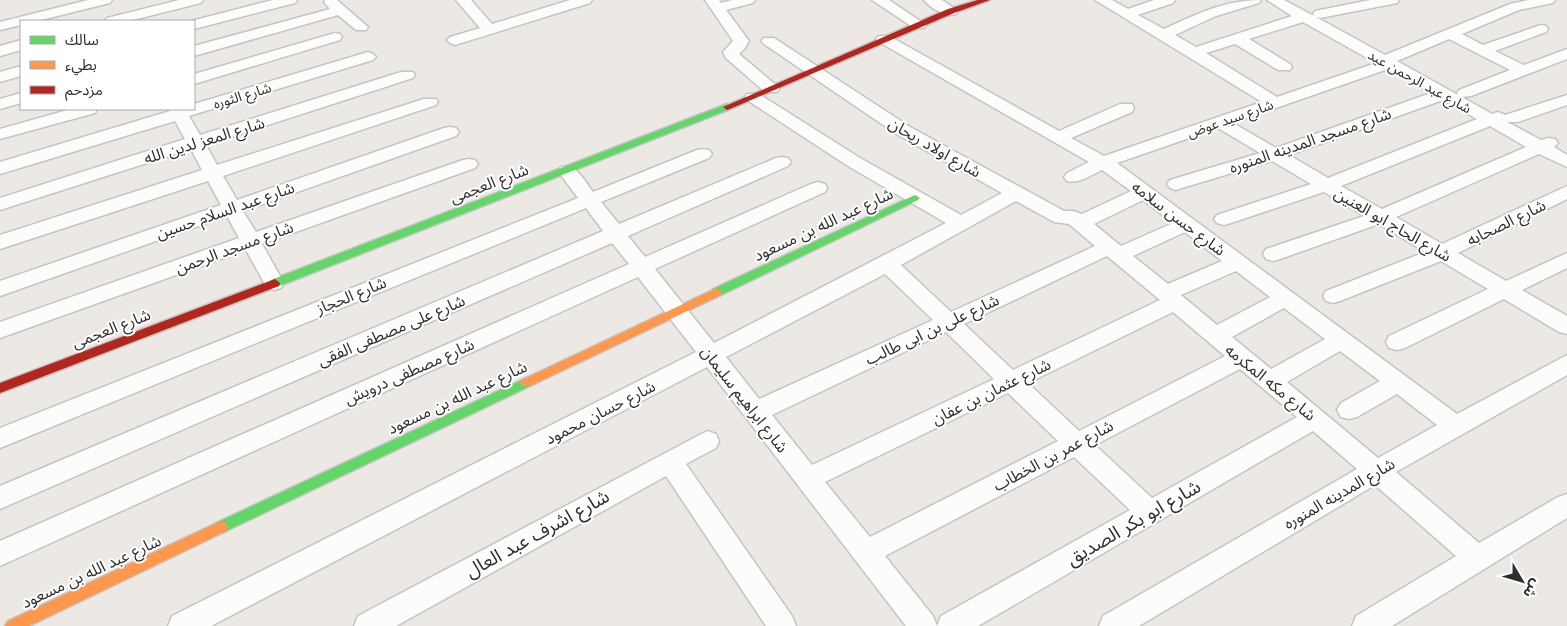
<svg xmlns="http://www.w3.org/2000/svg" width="1567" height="626" font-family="'Noto Sans','Noto Sans Arabic',sans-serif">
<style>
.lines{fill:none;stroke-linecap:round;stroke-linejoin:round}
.street-casing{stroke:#c5c4c5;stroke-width:3}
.fast-casing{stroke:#c5c4c5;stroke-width:3}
.slow-casing{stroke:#c5c4c5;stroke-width:3}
.jam-casing{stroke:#c5c4c5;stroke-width:3}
.street{fill:#fcfcfb;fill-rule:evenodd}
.fast{fill:#63d668;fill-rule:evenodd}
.slow{fill:#ff974d;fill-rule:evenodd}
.jam{fill:#b3261e;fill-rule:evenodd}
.labels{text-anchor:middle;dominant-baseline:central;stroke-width:4;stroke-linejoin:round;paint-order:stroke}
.far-street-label{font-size:14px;fill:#2e2e2e;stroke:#fff}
.street-label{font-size:16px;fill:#2e2e2e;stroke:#fff}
.near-street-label{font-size:19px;fill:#2e2e2e;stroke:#fff}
</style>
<rect width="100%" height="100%" fill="#ece8e4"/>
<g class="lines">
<defs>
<g id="street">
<path d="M88 0H112L110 3 37 21H21V25L0 30V22Z"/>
<path d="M179 0H203L201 3 129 21H105L107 18Z"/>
<path d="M273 0H297L295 3 194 29V21H191Z"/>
<path d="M325 0H337L368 27 366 30H356L338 15 194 56V46L330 9 324 2Z"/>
<path d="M456 0H471L492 24 570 0H592L590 3 455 45 450 43 447 40 450 37 480 28Z"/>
<path d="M705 0H719L721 3 732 0H755L753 3 726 10 749 41 745 48 739 54 777 86 779 89 777 92H765L726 58 723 52 733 41Z"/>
<path d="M872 0H889L926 25 924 28H914Z"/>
<path d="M924 0H942L958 11 956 14C946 17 930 8 924 0Z"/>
<path d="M1095 0H1112L1128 9 1154 0H1175L1173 3 1138 15 1164 29C1197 14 1224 0 1261 0L1259 3 1216 16 1175 35 1196 47 1292 16 1267 0H1284L1314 16 1313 14 1315 11 1370 0H1399L1397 3 1392 4 1320 18 1316 17 1385 55 1510 4 1528 0H1555L1553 3 1519 10 1462 34 1483 45 1541 25 1546 26 1548 29 1546 32 1495 51 1524 65 1567 49V59L1471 96 1462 97 1492 114 1498 112 1505 115 1567 95V105L1518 122H1507L1541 140 1549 138 1555 139 1558 143 1554 147 1567 155V167L1539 154 1396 217 1442 244 1567 186V199L1458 253 1506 281 1567 253V268L1522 290 1567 316V334L1559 332 1504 299 1405 348 1397 350 1389 348 1386 342 1389 336 1488 289 1441 261 1340 301 1333 303 1326 301 1323 296 1326 291 1425 252 1379 224 1280 259 1273 261 1266 259 1263 254 1266 249 1364 216 1324 192 1231 223 1224 225 1217 223 1214 219 1217 215 1311 184 1272 161 1182 188 1176 190 1170 188 1167 184 1170 180 1260 153 1218 128 1117 163 1457 414 1567 355V375L1396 472 1479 543 1558 497 1567 494V518L1392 626H1352L1356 616 1456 556 1375 485 1139 626H1099L1103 616 1357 469 1313 431 978 626H906L707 367 211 626H168L172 616 696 352 638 277 0 566V541L629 264 612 243 0 509V486L603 231 586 208 0 448V428L578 198 558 171 561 167C576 163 584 180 593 192L697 150 703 149 709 150 712 154 709 158 601 202 619 224 776 158 782 157 788 158 791 162 788 166 628 236 645 257 811 184 818 182 825 184 827 188 825 192 655 269 714 343 946 223 848 166 747 100 745 97 747 94H759L860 158 961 215 1002 193 898 135 764 44 761 41 764 38H774L910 127 1064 211H1073L1082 214 1131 191 1102 170C1091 175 1079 184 1067 181L1064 177 1067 173 1089 162 879 42 876 39 879 36H889L1059 131 1120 104H1132L1134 108 1132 112 1071 138 1104 156 1262 102ZM1303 22 1376 63 1277 97 1206 53 1235 44 1278 70H1290L1292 67 1290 64 1249 39ZM1449 39 1510 70 1459 90 1457 93 1458 95 1397 61ZM1388 69 1431 93 1276 148 1233 123ZM1443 100 1477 119 1328 178 1289 155ZM1490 126 1526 147 1382 209 1341 186ZM1143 200 1173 223 1121 246 1094 224ZM1016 201 1054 222 1069 224 1095 246 951 312 901 265ZM1185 232 1222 261 1168 284 1133 256ZM1107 256 1160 300 1013 370 964 324ZM1236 271 1270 297 1217 325 1181 295ZM885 274 933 320 759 399 726 357ZM1284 308 1325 339 1271 369 1232 337ZM1173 312 1225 356 1079 431 1028 383ZM946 332 994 379 812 465 772 415ZM1340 351 1380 381 1341 403 1337 410 1341 417 1349 419 1357 417 1397 394 1437 425 1378 458 1287 382ZM1240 369 1297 417 1152 498 1095 445ZM1008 393 1058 441 870 537 825 482ZM1074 457 1130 510 941 616 937 626 933 616 885 556Z"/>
<path d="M335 33 340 34 342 37 340 40 194 84V74Z"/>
<path d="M21 40V50L0 56V46Z"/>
<path d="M368 52 373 54 376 57 373 60 189 116 200 135 401 72H413L415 75 413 78 206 145 217 165 424 99H436L438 102 436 105 223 176 237 200 444 128 450 127 456 128 459 132 456 136 243 211 256 232 463 160 469 159 475 160 478 164 475 168 262 244 284 283 281 288 274 290 267 288 246 250 0 338V322L239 238 227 216 0 296V281L221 205 208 181 0 249V235L202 170 191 149 0 210V198L185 139 175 121 0 174V162L170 111 169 109H194V104Z"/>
<path d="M21 66V76L0 82V72Z"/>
<path d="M21 93V103L0 109V99Z"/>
<path d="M71 109H97L95 113 0 139V129Z"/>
<path d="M707 431 716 434 719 441 716 448 686 464 792 616 796 626H766L666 476 396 626H354L358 616Z"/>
</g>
<g id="fast">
<path d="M727 104 731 107 730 109 279 286H271L270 283 271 280Z"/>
<path d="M915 195 920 198 918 200 721 295H713L712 292 713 289Z"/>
<path d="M526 378 530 380 532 383 530 386 226 531 221 533 216 531 214 527 216 523Z"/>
</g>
<g id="slow">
<path d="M717 288 722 292 721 295 530 386H522L520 383 522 380Z"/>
<path d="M221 521 226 523 228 527 226 531 29 626H5L8 621Z"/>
</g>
<g id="jam">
<path d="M978 0H990L954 13 730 109 727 110 723 107 948 9Z"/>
<path d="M275 279 280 283 279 286 0 393V383Z"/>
</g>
</defs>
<use href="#street" class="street-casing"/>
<use href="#fast" class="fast-casing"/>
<use href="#slow" class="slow-casing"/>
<use href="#jam" class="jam-casing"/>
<use href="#street" class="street"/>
<use href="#fast" class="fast"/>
<use href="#slow" class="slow"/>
<use href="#jam" class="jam"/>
</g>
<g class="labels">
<g class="far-street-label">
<text transform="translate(1420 81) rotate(29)">شارع عبد الرحمن عيد</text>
<text transform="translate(242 95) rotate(-17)">شارع الثوره</text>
<text transform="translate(1230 118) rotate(-19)">شارع سيد عوض</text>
</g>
<g class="street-label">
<text transform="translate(204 140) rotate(-17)">شارع المعز لدين الله</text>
<text transform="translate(1310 140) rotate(-19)">شارع مسجد المدينه المنوره</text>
<text transform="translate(935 147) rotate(30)">شارع اولاد ريحان</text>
<text transform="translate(489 183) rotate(-21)">شارع العجمى</text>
<text transform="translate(225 210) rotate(-19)">شارع عبد السلام حسين</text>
<text transform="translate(1179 218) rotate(37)">شارع حسن سلامه</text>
<text transform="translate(1506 222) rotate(-26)">شارع الصحابه</text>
<text transform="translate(823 224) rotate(-25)">شارع عبد الله بن مسعود</text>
<text transform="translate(1393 224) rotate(30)">شارع الحاج ابو العنين</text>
<text transform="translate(234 247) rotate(-20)">شارع مسجد الرحمن</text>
<text transform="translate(351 295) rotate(-22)">شارع الحجاز</text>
<text transform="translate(111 328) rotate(-21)">شارع العجمى</text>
<text transform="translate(932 329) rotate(-25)">شارع على بن ابى طالب</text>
<text transform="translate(391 330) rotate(-23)">شارع على مصطفى الفقى</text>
<text transform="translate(409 371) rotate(-24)">شارع مصطفى درويش</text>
<text transform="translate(1271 382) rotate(39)">شارع مكه المكرمه</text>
<text transform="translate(991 391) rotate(-26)">شارع عثمان بن عفان</text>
<text transform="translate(457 397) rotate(-25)">شارع عبد الله بن مسعود</text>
<text transform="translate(745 399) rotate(52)">شارع ابراهيم سليمان</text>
<text transform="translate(600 412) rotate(-27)">شارع حسان محمود</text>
<text transform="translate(1053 455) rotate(-28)">شارع عمر بن الخطاب</text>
<text transform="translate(1339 493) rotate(-30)">شارع المدينه المنوره</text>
<text transform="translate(91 571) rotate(-25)">شارع عبد الله بن مسعود</text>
</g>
<g class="near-street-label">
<text transform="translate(1133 522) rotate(-30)">شارع ابو بكر الصديق</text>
<text transform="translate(537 533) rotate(-29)">شارع اشرف عبد العال</text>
</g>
</g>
<rect x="20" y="20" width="175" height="90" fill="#ffffff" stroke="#ababab"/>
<rect x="30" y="36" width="25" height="8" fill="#63d668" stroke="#ababab"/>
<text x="65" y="45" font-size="15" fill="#2e2e2e">سالك</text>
<rect x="30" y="61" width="25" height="8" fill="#ff974d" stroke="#ababab"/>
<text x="65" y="70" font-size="15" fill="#2e2e2e">بطيء</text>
<rect x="30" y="86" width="25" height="8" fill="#b3261e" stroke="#ababab"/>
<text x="65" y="95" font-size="15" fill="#2e2e2e">مزدحم</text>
<g transform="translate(1522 581) rotate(128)" stroke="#ffffff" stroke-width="4" paint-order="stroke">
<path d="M0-4L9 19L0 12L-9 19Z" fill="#2e2e2e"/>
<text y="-8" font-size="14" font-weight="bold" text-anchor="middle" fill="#2e2e2e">ش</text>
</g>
</svg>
